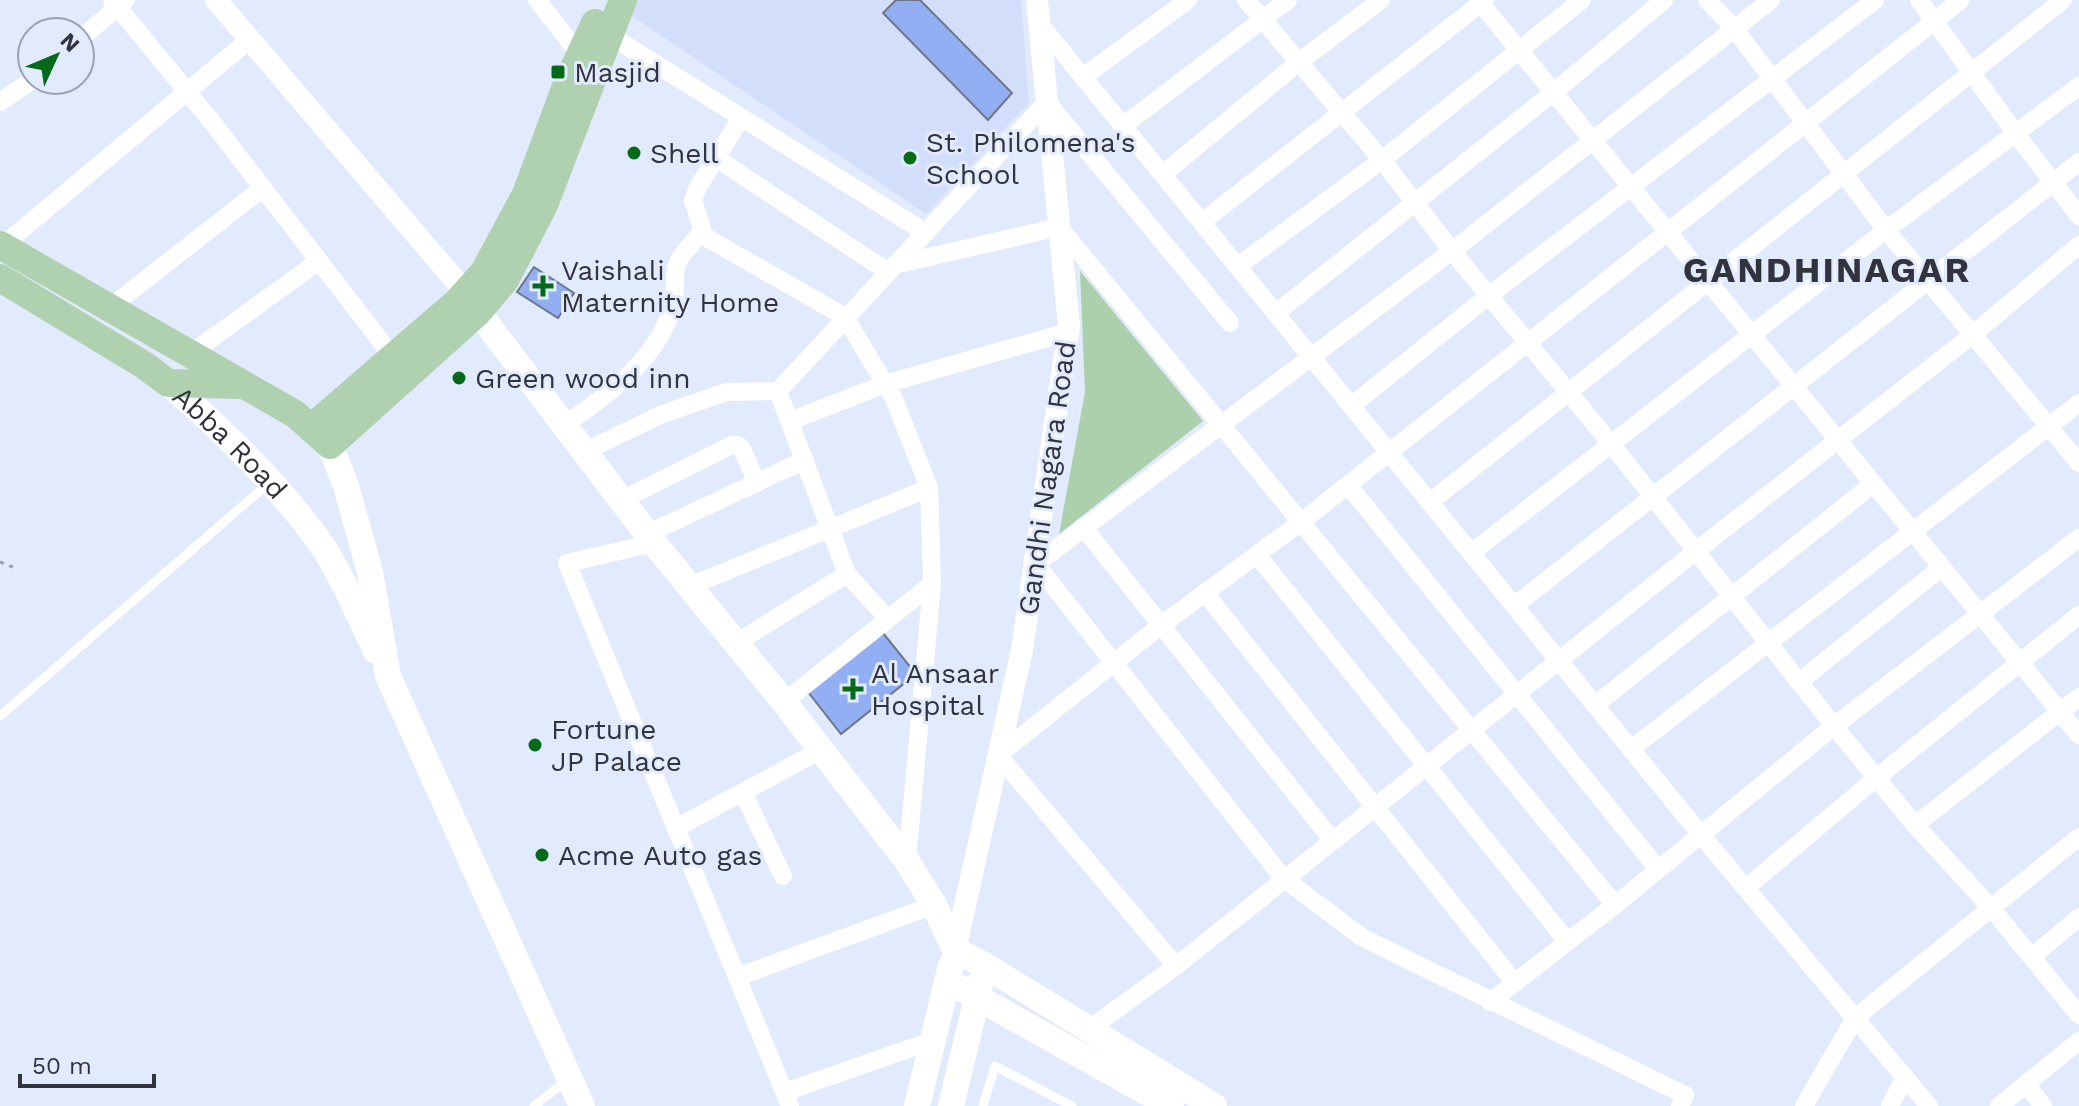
<svg xmlns="http://www.w3.org/2000/svg" width="2079" height="1106" font-family="'Work Sans',sans-serif">
<style>
.built{fill:#d3dffa}
.green{fill:#abd0ab}
.building{fill:#92aff3;stroke:#6e7687;stroke-width:2}
.lines{fill:none;stroke-linecap:round;stroke-linejoin:round}
.path{stroke:#989ead;stroke-width:3;stroke-dasharray:4 6;stroke-linecap:butt}
.service{stroke:#fff;stroke-width:9}
.minor{stroke:#fff;stroke-width:18}
.tertiary{stroke:#fff;stroke-width:22}
.secondary{stroke:#fff;stroke-width:26}
.primary{stroke:#afd1b0;stroke-width:28}
.poi-dot{fill:#026a18;stroke:#e2eafe;stroke-width:3}
.labels{text-anchor:middle;dominant-baseline:central;stroke-width:6;stroke-linejoin:round;paint-order:stroke}
.poi-label{font-size:28px;fill:#31343c;stroke:#e2eafe;text-anchor:start}
.street-label{font-size:28px;fill:#31343c;stroke:#e2eafe}
.district-label{font-size:36px;font-weight:bold;letter-spacing:2px;fill:#31343c;stroke:#e2eafe}
</style>
<rect width="100%" height="100%" fill="#e2eafe"/>
<path class="built" d="M629 0H1021L1029 103 926 214 624 11Z"/>
<path class="green" d="M1080 271 1203 421 1059 534 1085 392Z"/>
<g class="building">
<path d="M896 0H920L1012 93 988 120 883 13Z"/>
<path d="M534 267 574 293 558 318 517 292Z"/>
<path d="M883 633 916 674 841 734 808 692Z"/>
</g>
<g class="lines">
<path class="path" d="M0 562 15 568"/>
<g class="service">
<path d="M0 716 269 483"/>
<path d="M534 1106 566 1081"/>
<path d="M983 1106 995 1066 1072 1106"/>
</g>
<g class="minor">
<path d="M112 0 212 122 393 357"/>
<path d="M537 0 580 55"/>
<path d="M1246 0 1382 160 1452 251 1612 445 1834 726 1915 825 1992 909 2079 1015"/>
<path d="M1478 0 2079 735"/>
<path d="M1707 0 1734 28 1886 230 2079 463"/>
<path d="M1919 0 2016 134 2079 216"/>
<path d="M1039 23 1701 835 1929 1106"/>
<path d="M603 31 926 233"/>
<path d="M80 39 126 0"/>
<path d="M1083 77 1188 0"/>
<path d="M0 102 32 80"/>
<path d="M1123 126 1288 0"/>
<path d="M716 158 888 272"/>
<path d="M1163 174 1299 62 1381 0"/>
<path d="M1202 222 1485 0"/>
<path d="M700 234 845 317 894 399 929 488 932 584 907 861"/>
<path d="M2 246 249 40"/>
<path d="M894 265 1059 227 1615 905"/>
<path d="M1238 266 1382 160 1582 0"/>
<path d="M109 308 263 188"/>
<path d="M1276 313 1554 92 1664 0"/>
<path d="M190 354 319 261"/>
<path d="M778 391 847 574 888 619"/>
<path d="M1351 406 1487 297 1875 0"/>
<path d="M790 421 885 384 1068 332"/>
<path d="M564 425C609 395 661 357 674 301 676 289 673 276 677 264 682 250 697 243 702 228L693 201 697 189 741 118"/>
<path d="M584 452 660 415 726 392 778 391 1047 102 1230 323"/>
<path d="M1348 485 1658 869"/>
<path d="M621 500 732 445H738L742 449 757 483"/>
<path d="M1430 502 2063 0"/>
<path d="M1083 527 1333 841"/>
<path d="M647 534 805 460"/>
<path d="M654 543 567 563 790 1106"/>
<path d="M1471 553 1886 230 2079 86"/>
<path d="M1257 555 1567 941"/>
<path d="M690 586 929 488"/>
<path d="M1205 593 1514 982"/>
<path d="M1514 606 2079 162"/>
<path d="M736 643 847 574"/>
<path d="M1799 682 1942 567"/>
<path d="M784 702 932 584"/>
<path d="M1595 705 1873 484"/>
<path d="M1631 749 2079 403"/>
<path d="M743 793 783 876"/>
<path d="M1915 825 2079 697"/>
<path d="M676 828 821 750"/>
<path d="M1746 888 1876 778 2079 615"/>
<path d="M2032 957 2079 917"/>
<path d="M1176 966 998 755 1160 626 1301 522 1961 0"/>
<path d="M737 977 934 905"/>
<path d="M1490 1002 1615 905 1834 726 2079 538"/>
<path d="M1088 1030 1176 966 1696 551 1971 336 2079 245"/>
<path d="M2026 1084 2043 1106"/>
<path d="M785 1092 934 1040"/>
<path d="M1680 1106 1685 1095 1363 938 1283 878 1036 564 1452 251 1771 0"/>
<path d="M1804 1106 1855 1018 2079 837"/>
<path d="M1890 1106 1905 1077"/>
<path d="M1999 1106 2079 1041"/>
</g>
<g class="tertiary">
<path d="M216 0 466 293"/>
<path d="M955 950 1022 650 1069 326 1037 0"/>
</g>
<g class="secondary">
<path d="M478 312 654 543 784 702 907 861 934 905 955 950 986 966 1214 1106"/>
<path id="s1" d="M168 383C220 428 284 490 323 547 344 579 359 617 376 651"/>
<path d="M330 445 346 486 370 572 388 676 582 1106"/>
<path d="M948 981 1171 1106"/>
<path d="M917 1106 951 965"/>
<path d="M951 1106 981 981"/>
</g>
<g class="primary">
<path d="M0 245 295 414 330 445 478 312 505 280 544 205 623 0"/>
<path d="M0 278 144 365 168 383 240 385"/>
<path d="M312 427 457 302 484 272 526 194 568 81 595 23"/>
</g>
</g>
<g class="poi-dot">
<rect x="550" y="64" width="16" height="16" rx="4"/>
<circle cx="634" cy="153" r="8"/>
<circle cx="910" cy="158" r="8"/>
<path d="M539 274h8v8h8v8h-8v8h-8v-8h-8v-8h8z"/>
<circle cx="459" cy="378" r="8"/>
<path d="M849 677h8v8h8v8h-8v8h-8v-8h-8v-8h8z"/>
<circle cx="535" cy="745" r="8"/>
<circle cx="542" cy="855" r="8"/>
</g>
<g class="labels">
<g class="poi-label">
<text x="574" y="72">Masjid</text>
<text x="926" y="142">St. Philomena's<tspan x="926" dy="32">School</tspan></text>
<text x="650" y="153">Shell</text>
<text x="561" y="270">Vaishali<tspan x="561" dy="32">Maternity Home</tspan></text>
<text x="475" y="378">Green wood inn</text>
<text x="871" y="673">Al Ansaar<tspan x="871" dy="32">Hospital</tspan></text>
<text x="551" y="729">Fortune<tspan x="551" dy="32">JP Palace</tspan></text>
<text x="558" y="855">Acme Auto gas</text>
</g>
<g class="street-label">
<text stroke="none"><textPath href="#s1" startOffset="86">Abba Road</textPath></text>
<text transform="translate(1047 478) rotate(-82)">Gandhi Nagara Road</text>
</g>
<g class="district-label">
<text x="1827" y="270">GANDHINAGAR</text>
</g>
</g>
<g transform="translate(56 56) rotate(46)"><circle r="38" fill="#e2eafe" stroke="#9ba1b0" stroke-width="2"/>
<path d="M0-6L14 30L0 20L-14 30Z" fill="#026a18"/>
<text y="-12" font-size="22" font-weight="bold" text-anchor="middle" fill="#31343c">N</text>
</g>
<path d="M20 1074v12h134v-12" fill="none" stroke="#31343c" stroke-width="4"/>
<text x="32" y="1074" font-size="24" fill="#31343c" stroke="#e2eafe" stroke-width="6" paint-order="stroke">50 m</text>
</svg>
